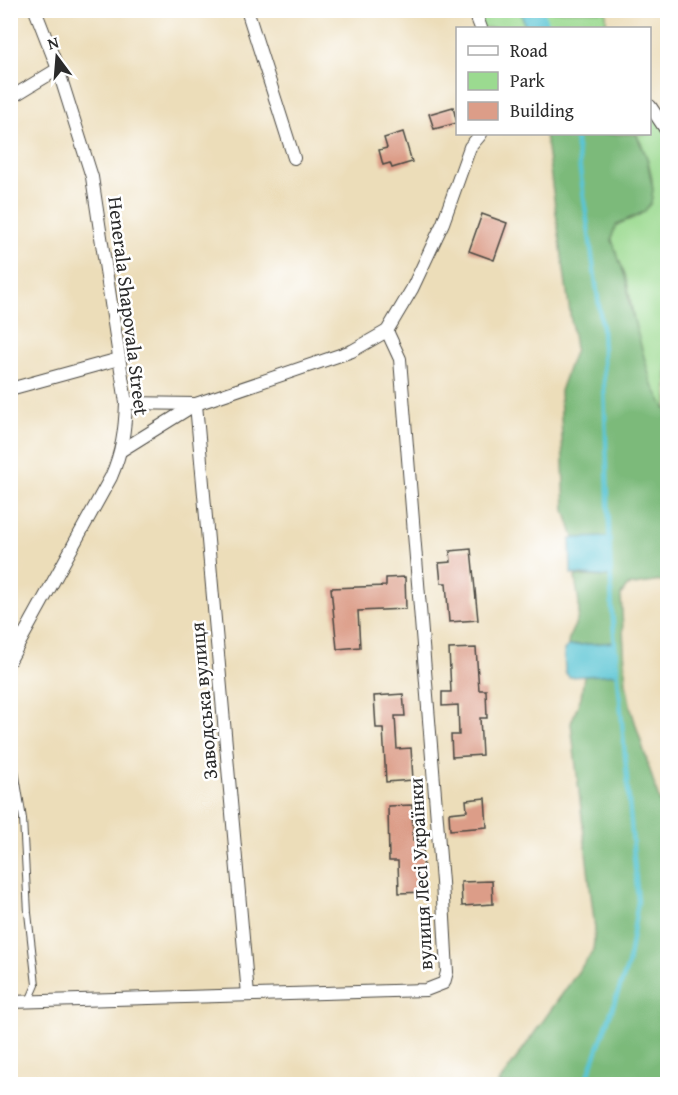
<svg xmlns="http://www.w3.org/2000/svg" width="678" height="1095" font-family="'Gentium Book Plus',serif">
<style>
.green{fill:#9bda90;stroke:#63825e;stroke-width:1.5}
.forest{fill:#7cba7a;stroke:#547252;stroke-width:1.5}
.water{fill:#5ac5d4;stroke:#427880;stroke-width:1.5}
.lines{fill:none;stroke-linecap:round;stroke-linejoin:round}
.stream{stroke:#5ac5d4;stroke-width:4.5}
.building{fill:#dc9d88}
.service-casing{stroke:#484640;stroke-width:8}
.minor-casing{stroke:#484640;stroke-width:14}
.service{stroke:#fff;stroke-width:6}
.minor{stroke:#fff;stroke-width:12}
.labels{text-anchor:middle;dominant-baseline:central;stroke-width:5;stroke-linejoin:round;paint-order:stroke}
.street-label{font-size:20px;fill:#2b2b2b;stroke:#fff}
</style>
<rect width="100%" height="100%" fill="#fff"/>
<filter id="ink" filterUnits="userSpaceOnUse"><feTurbulence type="fractalNoise" baseFrequency=".0167" numOctaves="2"/><feDisplacementMap in="SourceGraphic" scale="12" xChannelSelector="R" yChannelSelector="G"/><feConvolveMatrix kernelMatrix="1 2 1 2 8 2 1 2 1" color-interpolation-filters="sRGB"/></filter>
<filter id="wash" filterUnits="userSpaceOnUse"><feTurbulence type="fractalNoise" baseFrequency=".008" numOctaves="4" result="noise"/><feDisplacementMap in="SourceGraphic" scale="24" xChannelSelector="R" yChannelSelector="G"/><feGaussianBlur stdDeviation="1.35" result="paint"/><feColorMatrix in="noise" values="0 0 0 0 0 0 0 0 0 0 0 0 0 0 0 0 0 1.4 0 .05"/><feComposite in="paint" operator="in"/></filter>
<g filter="url(#wash)">
<rect width="100%" height="100%" fill="#ecddb9"/>
<g class="green">
<path d="M473 11H606V28H480Z"/>
<path d="M650 105 667 133V411C640 377 635 323 627 281 624 266 609 249 612 233 615 221 632 221 641 214 664 198 647 153 636 134H650Z"/>
</g>
<path class="forest" d="M545 134H636L647 158 653 190 651 203 644 212 617 224 613 232 612 240 627 282 629 302 651 382 667 411 668 580 627 586 621 595 626 683 631 709 661 806 667 813V1084H498L593 951 595 929 571 723 581 697 584 676 618 673 615 642 568 646C568 634 573 631 577 620 582 608 576 589 575 576L611 577 609 538H574L565 510 560 391 575 349Z"/>
<g class="water">
<path d="M521 11H542L547 28H525Z"/>
<path d="M609 537 611 577 571 574 570 540 574 538Z"/>
<path d="M615 642 618 674 569 677 565 672 564 650 568 646Z"/>
</g>
<g class="lines">
<g class="stream">
<path d="M542 10 547 28"/>
<path d="M575 134 602 327 612 611 638 901 628 965 585 1084"/>
</g>
</g>
<g id="blocks">
<g class="building">
<path d="M453 107 457 123 434 129 429 114Z"/>
<path d="M403 132 412 162 392 168 390 163 383 165 379 150 387 148 384 138Z"/>
<path d="M482 214 507 223 494 260 469 251Z"/>
<path d="M471 549 478 620 449 622 446 583H441L439 563 451 562 450 551Z"/>
<path d="M405 577 406 609 358 611 360 647 337 649 331 588 386 586V578Z"/>
<path d="M476 648 479 690H486L487 718H480L482 755 452 757 451 735H459L458 705 442 706V692H451L449 649Z"/>
<path d="M403 694 405 716H395L397 749 411 748 413 780 386 782 383 728H376L374 696Z"/>
<path d="M485 798 487 827 450 830 449 813 467 811 466 800Z"/>
<path d="M412 805 413 840H423L424 892 399 893 398 861H389L388 806Z"/>
<path d="M492 881 493 904 462 906 461 882Z"/>
</g>
</g>
</g>
<g filter="url(#ink)">
<use href="#blocks" fill-opacity="0" stroke="#484640" stroke-width="1.5"/>
<g class="lines">
<defs>
<path id="service" d="M10 755 14 764 23 819 28 913 36 985 29 1001"/>
<g id="minor">
<path d="M247 10 294 158"/>
<path d="M474 10 481 28"/>
<path d="M10 98 58 69"/>
<path d="M650 106 668 133"/>
<path d="M10 389 119 359"/>
<path d="M126 403 196 404 248 995"/>
<path d="M122 450 196 404 352 351 387 331 412 289 443 223 470 147 481 134"/>
<path d="M10 660 111 477C122 452 125 430 126 403L92 177 58 69 35 10"/>
<path d="M10 1002 426 990 444 983 447 972 442 882 400 359 387 331"/>
</g>
</defs>
<use href="#service" class="service-casing"/>
<use href="#minor" class="minor-casing"/>
<use href="#service" class="service"/>
<use href="#minor" class="minor"/>
</g>
</g>
<g class="labels">
<g class="street-label">
<text transform="translate(129 306) rotate(83)">Henerala Shapovala Street</text>
<text transform="translate(203 701) rotate(-95)">Заводська вулиця</text>
<text transform="translate(420 874) rotate(-93)">вулиця Лесі Українки</text>
</g>
</g>
<rect width="678" height="1095" fill="none" stroke="#fff" stroke-width="36"/>
<rect x="456" y="27" width="195" height="108" fill="#ffffff" stroke="#aaaaaa" stroke-width="1.5"/>
<rect x="468" y="46" width="30" height="9" fill="#ffffff" stroke="#aaaaaa" stroke-width="1.5"/>
<text x="510" y="57" font-size="18" fill="#2b2b2b">Road</text>
<rect x="468" y="72" width="30" height="18" fill="#9bda90" stroke="#aaaaaa" stroke-width="1.5"/>
<text x="510" y="87" font-size="18" fill="#2b2b2b">Park</text>
<rect x="468" y="102" width="30" height="18" fill="#dc9d88" stroke="#aaaaaa" stroke-width="1.5"/>
<text x="510" y="117" font-size="18" fill="#2b2b2b">Building</text>
<g transform="translate(57 57) rotate(344)" stroke="#ffffff" stroke-width="4.5" paint-order="stroke">
<path d="M0-4.5L10 22L0 15L-10 22Z" fill="#2b2b2b"/>
<text y="-9" font-size="16" font-weight="bold" text-anchor="middle" fill="#2b2b2b">N</text>
</g>
</svg>
